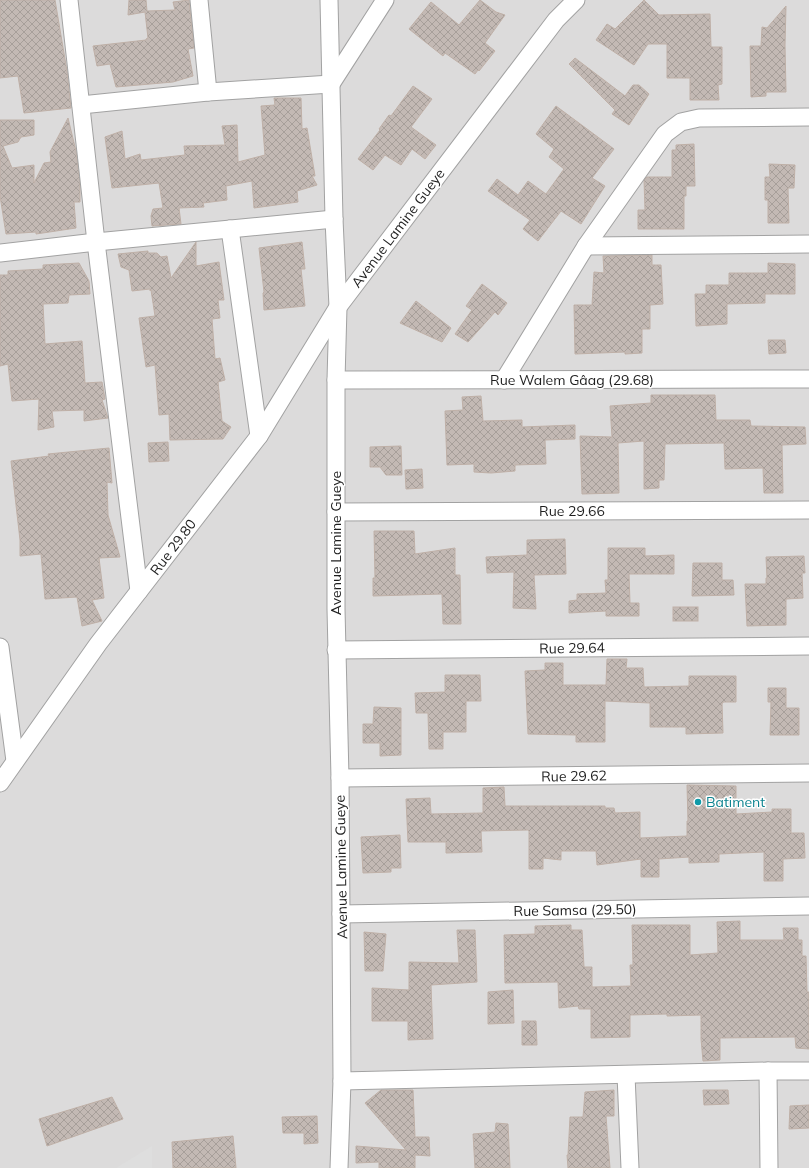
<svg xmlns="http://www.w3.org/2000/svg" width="809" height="1168" font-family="Mulish,sans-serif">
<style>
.residential{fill:#dcdbdb}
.parking{fill:#dedede}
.building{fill:url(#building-cross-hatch);stroke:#bfb0a7}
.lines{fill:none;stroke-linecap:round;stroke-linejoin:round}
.minor-casing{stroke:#a2a2a2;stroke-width:19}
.minor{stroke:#fff;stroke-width:17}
.culture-dot{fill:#0f9aa8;stroke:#fff;stroke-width:1.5}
.labels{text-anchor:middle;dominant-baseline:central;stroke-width:3;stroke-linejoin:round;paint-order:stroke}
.street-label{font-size:14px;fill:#1e1e1e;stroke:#fff}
.culture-label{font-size:14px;fill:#0d838f;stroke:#fff;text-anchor:start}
</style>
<defs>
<pattern id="building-cross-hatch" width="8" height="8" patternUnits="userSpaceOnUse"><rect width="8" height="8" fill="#c3b9b4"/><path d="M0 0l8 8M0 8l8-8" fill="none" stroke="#a79f9a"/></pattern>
</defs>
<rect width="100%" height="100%" fill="#eeeae4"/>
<rect class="residential" x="0" y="0" width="809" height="1168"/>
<path class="parking" d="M152 1146V1168H116Z"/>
<g class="building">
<path d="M0 0H55L67 71 71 108 24 113 18 76 0 78Z"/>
<path d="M129 0H146L147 11 175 10 173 2 189 0 194 48 188 49 193 76 173 82 116 87 110 64 97 66 93 46 146 40V39L148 38 145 12 128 15Z"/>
<path d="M480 0 496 12 505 15 485 43 495 51 479 71 478 70 475 74 445 53 443 56 409 29 431 2 459 25Z"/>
<path d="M644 0 659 15 710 14 711 47H722V84L718 85 719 100H690V78H667V44H648L634 65 596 40 607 24 615 29Z"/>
<path d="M786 6 785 45 786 92H766V96L751 97 750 46H761L762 27 767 28Z"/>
<path d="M575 58 625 96 633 85H639L649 94 629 125 612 114 615 110 569 64Z"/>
<path d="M413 86 432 99 411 127 436 145 425 159 412 149 401 165 385 155 373 170 358 159 380 130 379 129 389 115 391 116Z"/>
<path d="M274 98H301L302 129 307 128 315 176H312L317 185 297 191 298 202 254 208 252 181 226 186 227 200 203 203 204 207 179 208 181 224 152 226 151 216 153 209 163 208 159 183 112 188 105 137 122 131 125 159 140 154 141 160 185 155 184 146 225 145 222 126 237 125 238 162 265 155 261 106 275 105Z"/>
<path d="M556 106 614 149 592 178 605 186 581 224 561 211 538 241 523 229 530 220 488 191 497 179 518 195 528 181 546 194 564 169 549 157 554 149 536 134Z"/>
<path d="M68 118 76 151 80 184V202H74L76 228 36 234V232L6 234 0 196V120H34V135L21 137 18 142 3 146 12 168 34 165V183L44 163 51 162 50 152Z"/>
<path d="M694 144 695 186H686V196H684V229H638V210H645L644 180 647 177H672V150H676V145Z"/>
<path d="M769 164 795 165 794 188H788L789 223H768V200H765V177H770Z"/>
<path d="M196 242V266L219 262 224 300H218L220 318 212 319 215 359 220 358 225 380 218 382 222 421 231 427 223 439 170 440 169 414 159 415 155 365 146 367 139 318 155 316 151 290 150 291V289L132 291 129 270 121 267 118 254 148 251V253H157L161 257 167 256 171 278Z"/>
<path d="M302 242 305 269H301L305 306 264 310 263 293 264 292 259 248Z"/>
<path d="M652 255V265H661L663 304 650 305V329H642V353L625 354V352L575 354 574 305H592L594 272 604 273 603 256Z"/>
<path d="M79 263 89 281 90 294 69 295 68 303 43 304 45 344 82 341 85 383 102 382 105 399 102 400 108 418 84 421V410L52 411 54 427 38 430 39 399 12 401 8 364 0 366V275H8V271L43 269V265Z"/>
<path d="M768 263 795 264V294H765V303L727 304V324L696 326 695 294H706V285H729V273H768Z"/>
<path d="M482 284 507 303 498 315 495 312 468 342 455 334 472 310 466 306Z"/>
<path d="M416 301 451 328 442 342 400 323Z"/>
<path d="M768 340H785L786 353 769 354Z"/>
<path d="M651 395H715L716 420H750L751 426 805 427 806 444 782 445 783 493H764L763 468 725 469 724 443 665 444 664 480H659V488L644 489V441L618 443 619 493 582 494 580 436 612 437 610 406 651 403Z"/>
<path d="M481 396 483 421 522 420V427L575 425V439L545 440 546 464 515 465V471L491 473 474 472V464L447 465 445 411 463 410 462 397Z"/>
<path d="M168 442 169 461 149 462 148 443Z"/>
<path d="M401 446 402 475H386L380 467H370V447Z"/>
<path d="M109 448 112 483 107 482 108 515 120 557 99 558 104 598 92 600 102 621 82 626 77 597 45 599 41 554 20 556V540L11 461 49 456 48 454Z"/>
<path d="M422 469 423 488 406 489 405 470Z"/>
<path d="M374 531H414L415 554 455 548V575H460L461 624H443L442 594 373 596V578H375Z"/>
<path d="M565 539 566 574 534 575 536 609 513 608 514 572 487 573 486 557 527 555V540Z"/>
<path d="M608 548H645V556L674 555V574H629L630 603H639V616H606V611L569 613V601L577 600V594L606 593 605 580H608Z"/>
<path d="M804 556 805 573H802L803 598 786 599V625L747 626 745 584H766V578H767L766 557Z"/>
<path d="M693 563H722V580H733L734 595 692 596Z"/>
<rect x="673" y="607" width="25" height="14"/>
<path d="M607 659H627L626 668H643L644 687 689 686V676H736V702H723V703H722L723 733 686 734V727H650V703L605 701V742H576V735L528 734 525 671 545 670V663H563V685H606Z"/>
<path d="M445 675H480L481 701H466V732H443V749H429L428 713H416L415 693 445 692Z"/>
<path d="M768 688H786V708H799V735H770L771 702H768Z"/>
<path d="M374 707 401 708V755L380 756V743H363V724H373Z"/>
<path d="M687 785 736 786V814L772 812V809H791V833H804L805 858 783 859V881H764V852L719 854V862L689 863V857L659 859V877H641V859L597 865 596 851H561V860L543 858V869H529V831L528 830 481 831 482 852 446 853V842H408L406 799 430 798 431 814 483 813V788L504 787 505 806H605V808H614L615 813 640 812V838L687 836V821H688Z"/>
<path d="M400 835 401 868H391V872L363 873 361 837Z"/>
<path d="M740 921V940H784L783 928H798V940H802V956H806L807 992H809V1049L796 1048 795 1037 720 1038V1060L703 1061 701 1039V1015L667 1016V1014L630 1015V1037L591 1038V1009H579L578 1006 559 1008 558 982 505 983 504 935 535 934V926L571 925V930H582L584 967H592V987L631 986 630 965H633L632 925H690V955L718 953 717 922Z"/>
<path d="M457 930H475L477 982 431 985 433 1039 408 1040V1021H372V988L409 990V962L459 963Z"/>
<path d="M364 932 386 934 383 971H365Z"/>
<path d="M513 990 514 1023 488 1024V992Z"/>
<path d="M522 1021H536L537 1045H522Z"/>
<path d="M381 1090H413L415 1137H429L430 1156 415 1155V1168H379V1162L356 1163V1146L406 1150 365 1103Z"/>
<path d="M614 1090V1116H606L610 1168H568L567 1155H568L570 1117H583L585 1092Z"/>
<path d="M703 1090H728L729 1104 704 1105Z"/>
<path d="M112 1097 123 1119 47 1146 39 1119Z"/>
<path d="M809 1105V1128L789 1129 790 1106Z"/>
<path d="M317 1116 318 1143 304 1144V1133H283L282 1117Z"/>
<path d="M496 1123 508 1124 510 1168H475L473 1134 495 1132Z"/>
<path d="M233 1136 236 1168H173L172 1142Z"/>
</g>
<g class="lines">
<defs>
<g id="minor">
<path d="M69 0 96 242 139 591"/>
<path d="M199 0 208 92"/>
<path d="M329 0 334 219 338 307 336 380V609L340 778 341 914 342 1081 339 1168"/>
<path d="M81 105 208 92 331 84 385 0"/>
<path d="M230 229 259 436"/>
<path d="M586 246 809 244"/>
<path d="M0 253 96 242 334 219"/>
<path d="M336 380 809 379"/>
<path d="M504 380 586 246 665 134 681 122 699 118 809 117"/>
<path d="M336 512 809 510"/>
<path d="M0 647 15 761"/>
<path d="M336 650 809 646"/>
<path d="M340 778 809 773"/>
<path d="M0 783 98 644 259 436 338 307 556 20 576 0"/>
<path d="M341 914 809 906"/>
<path d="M768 1071 769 1168"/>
<path d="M626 1075 630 1168"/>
<path d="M342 1081 768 1071H809"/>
</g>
</defs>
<use href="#minor" class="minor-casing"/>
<use href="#minor" class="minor"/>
</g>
<circle class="culture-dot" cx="698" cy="802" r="4"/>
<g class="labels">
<g class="street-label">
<text transform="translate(398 228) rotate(-53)">Avenue Lamine Gueye</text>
<text x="572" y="380">Rue Walem Gâag (29.68)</text>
<text x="572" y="511">Rue 29.66</text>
<text transform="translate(336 543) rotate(-90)">Avenue Lamine Gueye</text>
<text transform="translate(173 547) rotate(-53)">Rue 29.80</text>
<text transform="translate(572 648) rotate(-1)">Rue 29.64</text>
<text transform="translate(574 776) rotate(-1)">Rue 29.62</text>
<text transform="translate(341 867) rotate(-91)">Avenue Lamine Gueye</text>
<text transform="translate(575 910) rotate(-1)">Rue Samsa (29.50)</text>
</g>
<g class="culture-label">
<text x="706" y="802">Batiment</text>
</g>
</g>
</svg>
